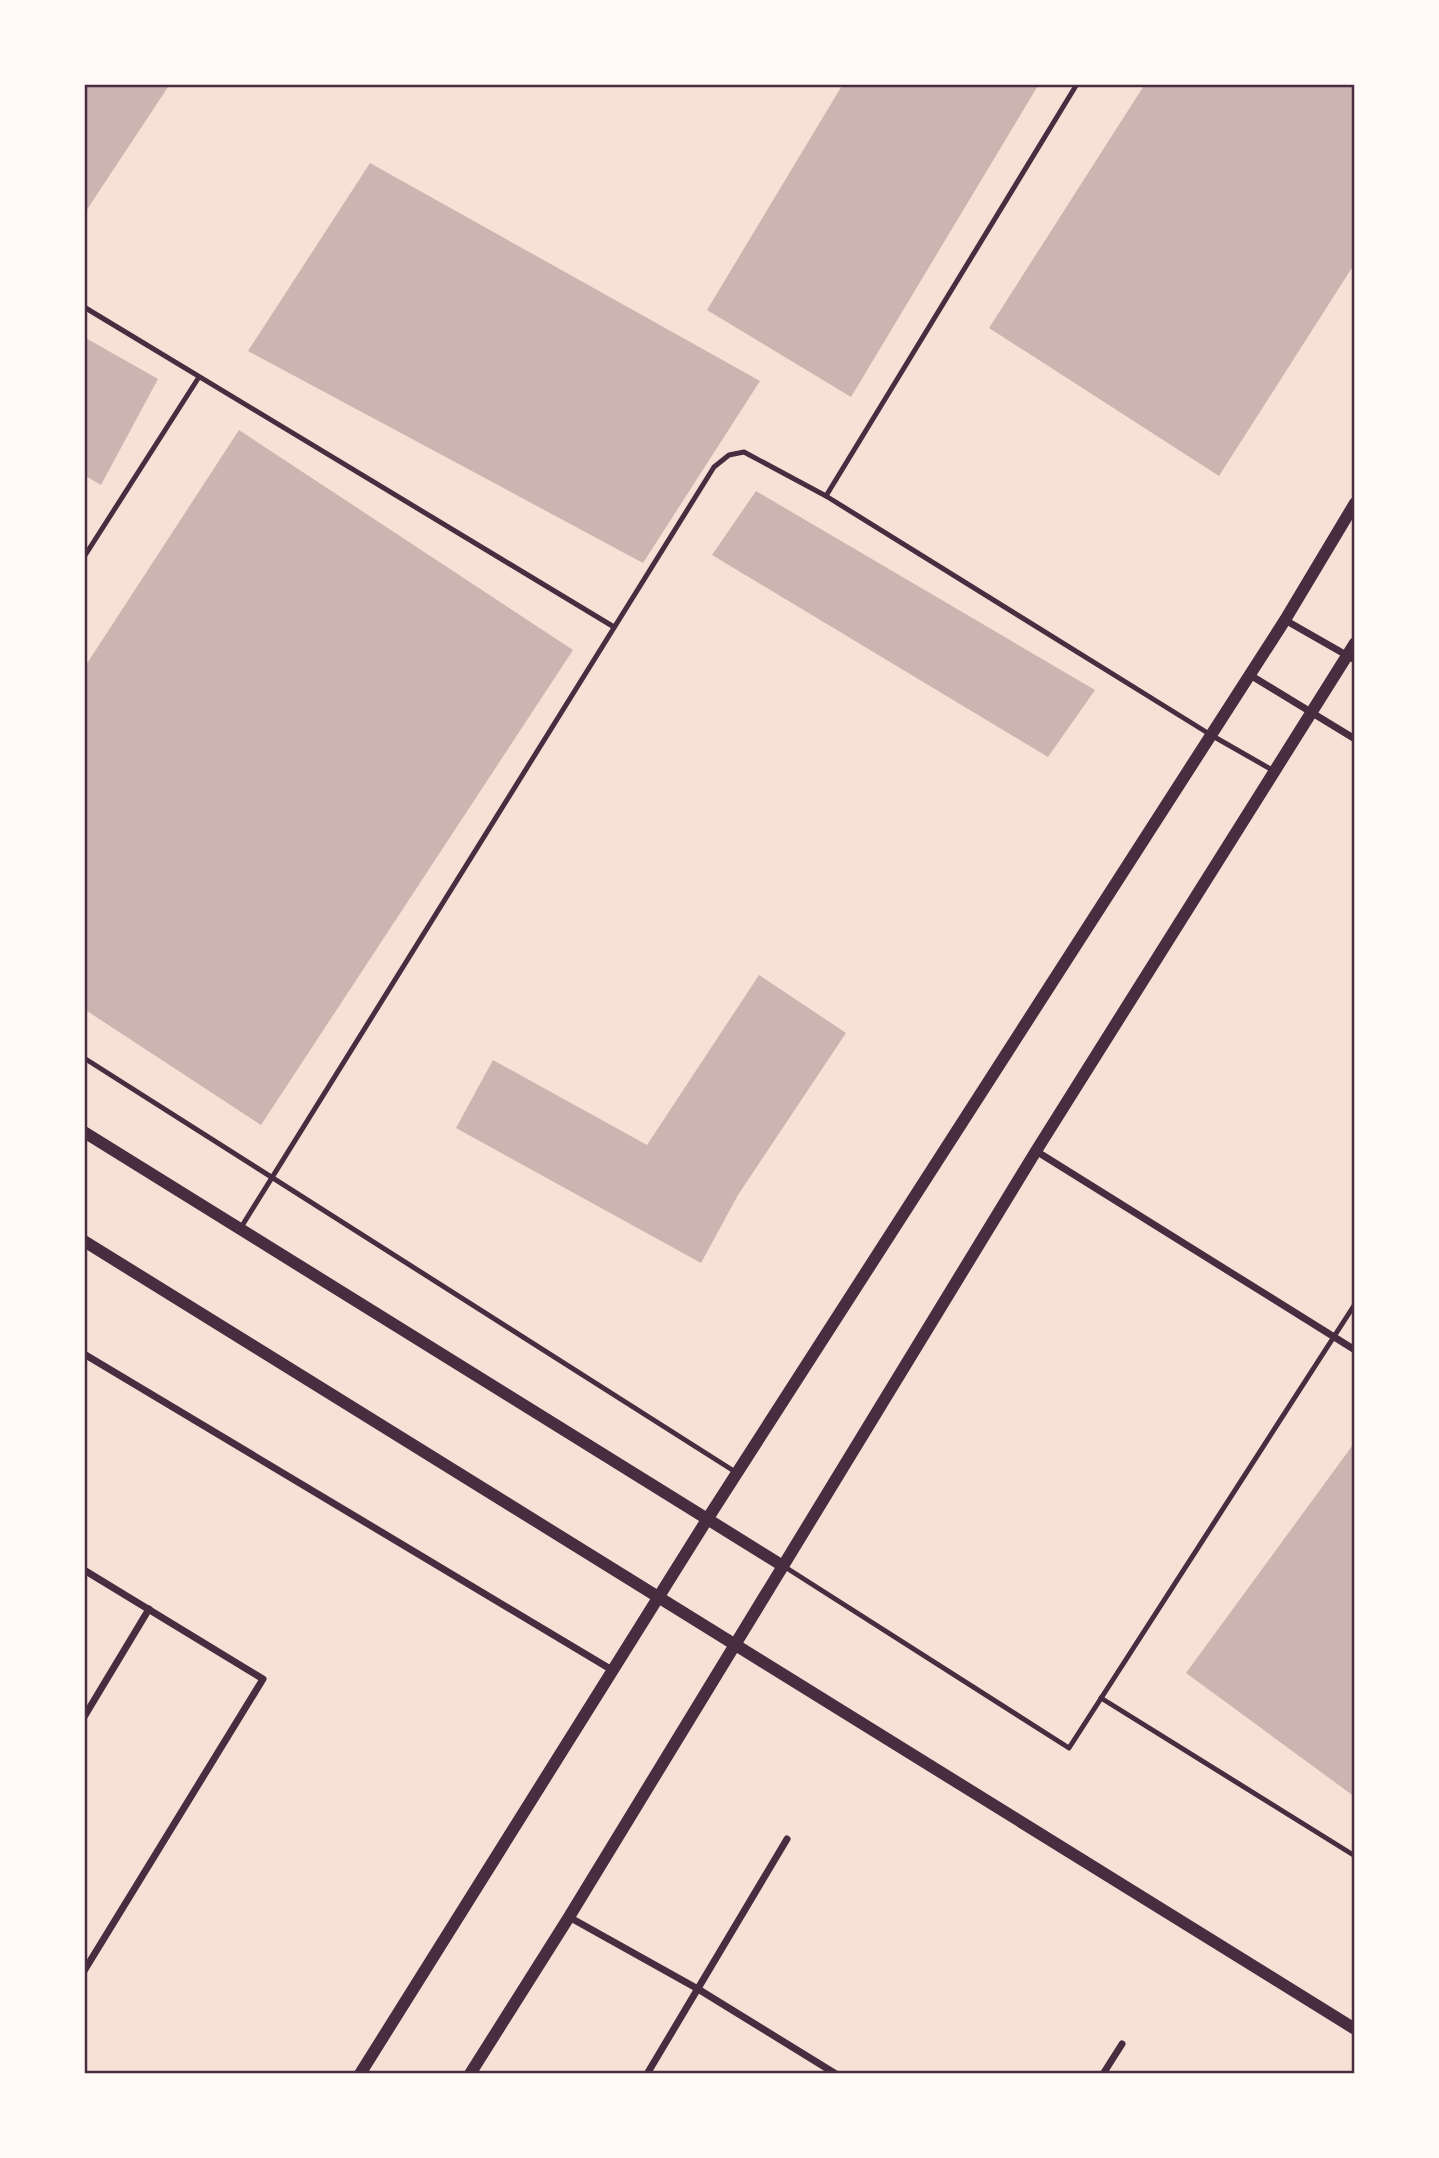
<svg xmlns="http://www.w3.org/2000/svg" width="1439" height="2158" font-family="'Asap Condensed',sans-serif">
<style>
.building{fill:#ccb4b1}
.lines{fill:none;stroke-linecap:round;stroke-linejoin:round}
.service{stroke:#4a2c40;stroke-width:5}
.minor{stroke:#4a2c40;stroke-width:7}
.tertiary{stroke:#4a2c40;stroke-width:12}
.neatline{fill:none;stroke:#4a2c40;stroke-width:2.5}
</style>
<rect width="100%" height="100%" fill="#f7e1d7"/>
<g class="building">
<path d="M84 84H170L84 214Z"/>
<path d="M843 84H1039L851 397 707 310Z"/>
<path d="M1145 84H1355V263L1219 476 989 328Z"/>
<path d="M370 163 760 381 643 563 248 351Z"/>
<path d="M84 337 158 379 101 485 84 475Z"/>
<path d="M239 430 573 650 261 1125 84 1009V668Z"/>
<path d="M756 491 1095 690 1048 757 712 555Z"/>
<path d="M759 975 846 1033 738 1195 701 1263 456 1128 493 1060 647 1145Z"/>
<path d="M1355 1442V1797L1186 1673Z"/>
</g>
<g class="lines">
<g class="service">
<path d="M84 307 614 627"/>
<path d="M826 496 1211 735 1274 771"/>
<path d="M84 557 199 377"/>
<path d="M84 1058 737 1473"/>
<path d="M240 1229 714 467 729 455 744 452 826 496 1077 84"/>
<path d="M785 1567 1069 1748 1355 1304"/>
<path d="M1101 1698 1355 1856"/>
</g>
<g class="minor">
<path d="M1285 620 1355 660"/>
<path d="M1250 675 1355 739"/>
<path d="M1036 1151 1355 1350"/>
<path d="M84 1354 612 1670"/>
<path d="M84 1570 263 1679 84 1971"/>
<path d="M84 1717 149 1609"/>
<path d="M569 1917 698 1989 836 2074"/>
<path d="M647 2074 787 1839"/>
<path d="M1103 2074 1122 2044"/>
</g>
<g class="tertiary">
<path d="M84 1132 783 1566"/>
<path d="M84 1241 1355 2029"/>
<path d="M360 2074 708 1518 1285 620 1355 503"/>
<path d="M470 2074 569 1917 1036 1151 1355 643"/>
</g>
</g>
<rect width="1439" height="2158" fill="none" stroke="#fffaf5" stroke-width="172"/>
<rect x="86" y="86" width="1267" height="1986" class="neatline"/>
</svg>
